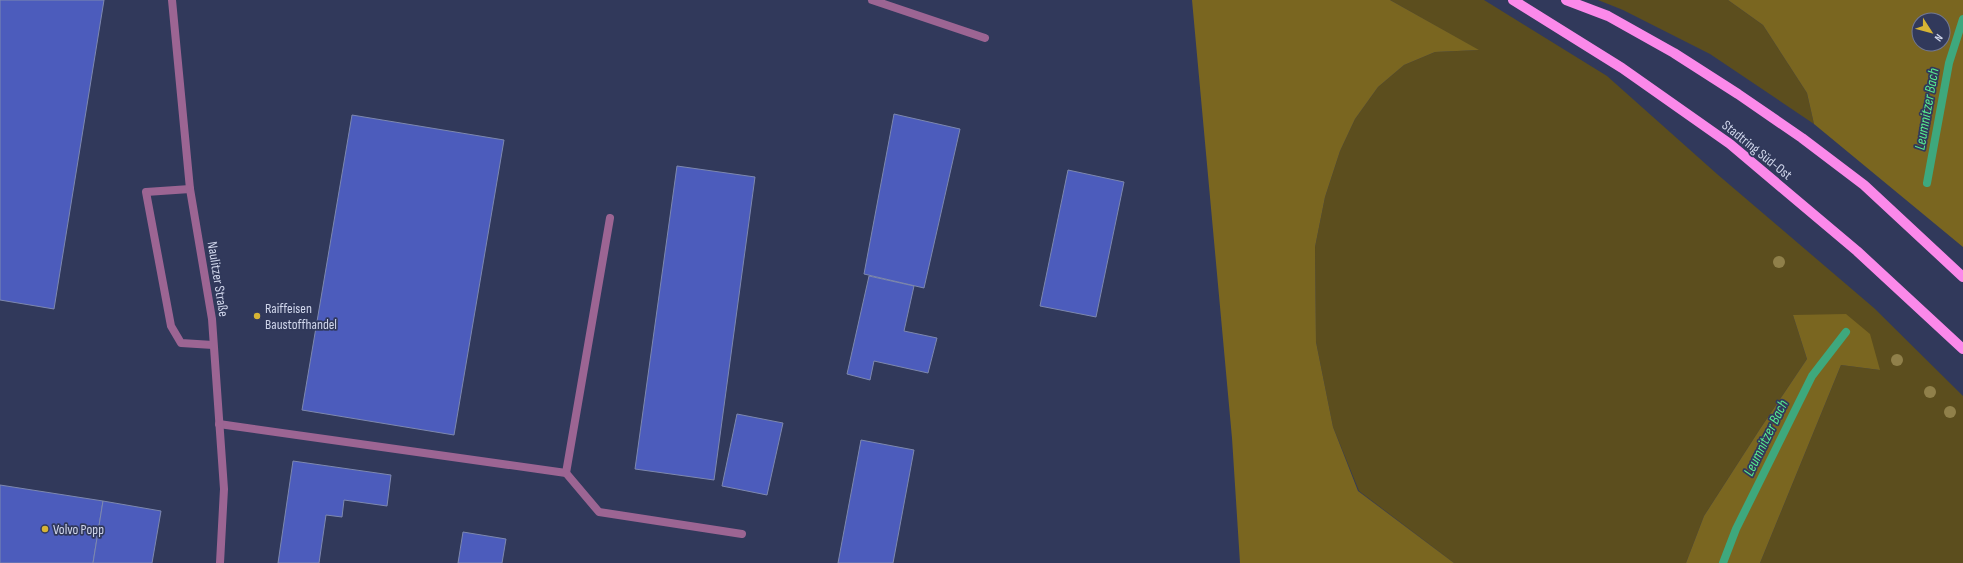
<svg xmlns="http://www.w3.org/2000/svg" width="1963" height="563" font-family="'Sofia Sans Condensed',sans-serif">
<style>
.green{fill:#5c4e1e}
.forest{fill:#7a6620;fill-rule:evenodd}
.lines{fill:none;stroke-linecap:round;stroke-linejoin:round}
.stream{stroke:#3ea87d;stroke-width:8}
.building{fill:#4c5cbc;stroke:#7d88af}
.service{stroke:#9c6593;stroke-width:8}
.minor{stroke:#9c6593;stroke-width:8}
.primary{stroke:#fb89ea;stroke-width:10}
.tree{fill:#90804a}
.poi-dot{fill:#d7b434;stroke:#31395b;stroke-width:1.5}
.labels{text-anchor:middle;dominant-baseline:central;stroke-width:3.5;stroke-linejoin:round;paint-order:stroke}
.street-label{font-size:14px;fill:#d0d6eb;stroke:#31395b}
.poi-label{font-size:14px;fill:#d0d6eb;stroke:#31395b;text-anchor:start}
.water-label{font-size:15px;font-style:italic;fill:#57ec90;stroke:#31395b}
</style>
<rect width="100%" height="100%" fill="#31395b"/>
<g class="green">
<path d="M1390 0H1484L1607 76 1717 174 1874 308 1963 396V563H1760L1841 365 1880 370 1793 315 1807 359 1760 429 1704 516 1686 563H1454L1359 491 1333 427 1316 342 1315 247 1325 197 1340 151 1355 119 1378 87 1404 65 1435 52 1478 50Z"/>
<path d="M1598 0H1728L1763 25 1807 93 1814 124 1710 54 1623 10Z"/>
</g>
<g class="forest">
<path d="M1192 0H1390L1479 50 1435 52 1404 65 1378 87 1355 119 1340 151 1325 197 1315 247 1316 342 1333 427 1358 491 1454 563H1240L1232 438Z"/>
<path d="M1728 0H1963V247L1814 124 1807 93 1763 25ZM1919 20H1943V44H1919Z"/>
<path d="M1846 314 1870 334 1880 370 1841 365 1760 563H1686L1704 516 1760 429 1807 359 1793 315Z"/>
</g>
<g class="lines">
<g class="stream">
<path d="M1927 183 1949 63 1963 19"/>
<path d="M1723 563 1736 529 1812 376 1846 332"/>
</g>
</g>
<g class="building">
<path d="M0 0H104L54 309 0 300Z"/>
<path d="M894 114 960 129 924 288 864 274Z"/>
<path d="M352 115 504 140 454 435 302 410Z"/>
<path d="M677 166 755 177 714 480 635 469Z"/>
<path d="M1068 170 1124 182 1096 317 1040 306Z"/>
<path d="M869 276 914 286 904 331 937 338 928 373 874 361 870 380 847 374Z"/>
<path d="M737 414 783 423 767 495 722 486Z"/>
<path d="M861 440 914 450 893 563H838Z"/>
<path d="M293 461 391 475 387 506 344 500 342 517 326 515 319 563H278Z"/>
<path d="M0 485 103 501 93 563H0Z"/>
<path d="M103 501 161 511 152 563H93Z"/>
<path d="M463 532 506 539 502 563H458Z"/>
</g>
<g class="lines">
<g class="service">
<path d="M190 189 146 192 171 326 181 343 213 345"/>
<path d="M219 424 566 473 610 218"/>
<path d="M566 473 599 512 742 534"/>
</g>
<g class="minor">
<path d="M172 0 190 189 212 319 224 489 220 563"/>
<path d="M872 0 985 38"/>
</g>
<g class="primary">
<path d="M1513 0 1622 68 1730 144 1857 251 1963 349"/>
<path d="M1566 0 1608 16 1674 53 1738 94 1802 138 1864 185 1963 277"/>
</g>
</g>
<g class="tree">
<circle cx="1779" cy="262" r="6"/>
<circle cx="1897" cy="360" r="6"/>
<circle cx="1930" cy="392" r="6"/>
<circle cx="1950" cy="412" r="6"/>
</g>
<g class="poi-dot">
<circle cx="257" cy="316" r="4"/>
<circle cx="45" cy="529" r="4"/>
</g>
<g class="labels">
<g class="street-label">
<text transform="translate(1757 150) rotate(39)">Stadtring Süd-Ost</text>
<text transform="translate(218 279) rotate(81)">Naulitzer Straße</text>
</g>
<g class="poi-label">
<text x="265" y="308">Raiffeisen<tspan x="265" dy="16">Baustoffhandel</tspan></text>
<text x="53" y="529">Volvo Popp</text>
</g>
<g class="water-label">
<text transform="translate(1927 109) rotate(-80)">Leumnitzer Bach</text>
<text transform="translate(1766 438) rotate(-64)">Leumnitzer Bach</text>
</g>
</g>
<g transform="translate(1931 32) rotate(126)"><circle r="19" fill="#31395b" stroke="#717895"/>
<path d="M0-3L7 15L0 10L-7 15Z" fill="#d7b434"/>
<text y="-6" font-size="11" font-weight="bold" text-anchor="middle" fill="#d0d6eb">N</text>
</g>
</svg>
